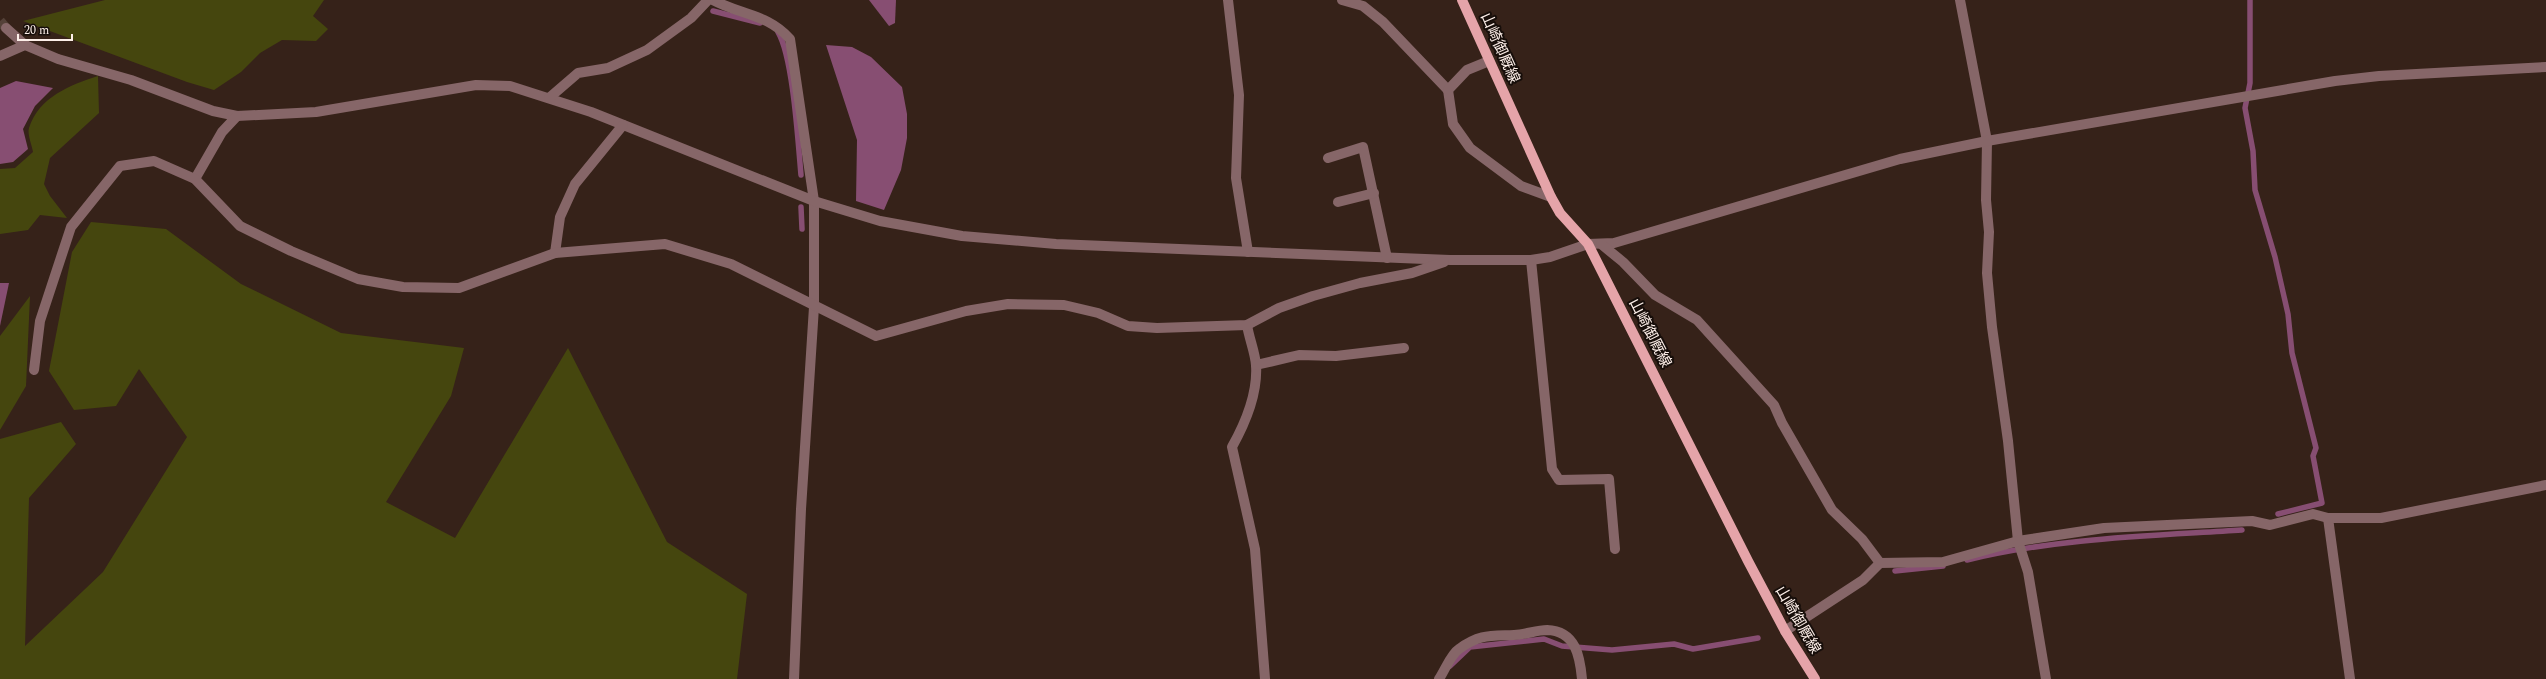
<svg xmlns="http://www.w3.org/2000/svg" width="2546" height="679" font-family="Spectral,'Noto Sans JP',serif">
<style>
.green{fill:#45460e}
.water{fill:#874e72}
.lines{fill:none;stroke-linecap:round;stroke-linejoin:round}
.stream{stroke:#874e72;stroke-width:5.5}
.minor-tunnel{stroke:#544138;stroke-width:10;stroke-dasharray:10 5;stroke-linecap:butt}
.minor{stroke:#866668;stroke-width:10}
.major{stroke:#e5a4a9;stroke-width:10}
.labels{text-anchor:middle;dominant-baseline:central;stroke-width:4;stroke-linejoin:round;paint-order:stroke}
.street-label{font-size:15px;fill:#fdefe9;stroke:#170e0a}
</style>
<rect width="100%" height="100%" fill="#362219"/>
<g class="green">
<path d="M105 0H324L313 16 328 29 316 41 282 40 260 53 241 72 214 90 187 82 23 21Z"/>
<path d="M98 76 99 113 50 158 44 184 50 196 67 218 40 215 28 230 0 234V169L15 168 33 152C32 145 27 134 29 128 39 97 70 85 98 76Z"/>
<path d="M91 222 166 229 241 284 341 333 464 348 451 396 386 502 455 538 568 348 667 542 747 594 737 679H0V439L61 422 76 444 29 498 25 646 103 572 187 437 139 369 116 406 74 410 49 371 72 252Z"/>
<path d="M30 296 26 386 0 430V336Z"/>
</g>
<g class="water">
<path d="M869 0H896L895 23 889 26Z"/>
<path d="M826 45 852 47 871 57 902 87 907 114V138L901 170 884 210 856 201 857 140Z"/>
<path d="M16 81 53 88 35 106 23 129 28 149 13 162 0 164V88Z"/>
<path d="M0 283H9L0 326Z"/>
</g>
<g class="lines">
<g class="stream">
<path d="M2250 0V83L2245 108 2253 151 2255 190 2275 257 2288 314 2292 353 2316 448 2313 456 2322 503 2278 514"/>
<path d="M713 11 760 23"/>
<path d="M778 32C793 57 798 142 801 175"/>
<path d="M801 207 802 229"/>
<path d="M1967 560C2057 538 2150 536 2242 530"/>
<path d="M1895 571 1943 566"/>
<path d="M1450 666 1470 647 1544 639 1562 646 1612 650 1674 644 1693 649 1758 638"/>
</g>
<path class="minor-tunnel" d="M0 21 6 28"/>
<g class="minor">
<path d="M713 0C741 15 768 14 790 39L814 201V307L801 509 794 679"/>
<path d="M1228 0 1239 95 1236 178 1248 252"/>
<path d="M1342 0 1363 6 1383 22 1448 90"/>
<path d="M1960 0 1987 141 1986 200 1989 232 1987 273 1992 327 2008 441 2018 541 2028 572 2046 679"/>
<path d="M6 28 25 45 58 59 131 80 213 111 237 116 316 112 476 85 510 86 591 112 814 201 880 221 962 236 1056 244 1450 260H1531L1550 257 1588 244 1614 243 1900 159 1987 141 2335 81 2379 76 2546 67"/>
<path d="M0 56 25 45"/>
<path d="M1489 61 1467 70 1448 90 1453 124 1470 148 1521 186 1551 197"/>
<path d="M549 98 578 73 608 68 647 50 691 18 708 0"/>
<path d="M1328 158 1363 147 1387 258"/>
<path d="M195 179 222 132 237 116"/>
<path d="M1338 202 1374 193"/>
<path d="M1601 244 1623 262 1655 295 1697 320 1774 405 1782 423 1832 510 1862 539 1880 563"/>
<path d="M555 253 560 217 575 184 623 125"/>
<path d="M1531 260 1552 469 1559 480 1609 479 1615 549"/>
<path d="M1247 325C1249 338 1255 352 1256 365 1258 394 1246 422 1232 447L1255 549 1265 679"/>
<path d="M1256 365 1299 355 1336 356 1404 348"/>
<path d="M34 370 40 321 71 227 120 166 154 161 195 179 240 226 291 251 358 279 403 287 459 288 555 253 665 244 731 264 876 336 966 311 1008 304 1064 305 1098 313 1128 326 1157 328 1247 325 1279 308 1313 296 1360 283 1412 273 1444 262"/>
<path d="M2328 518 2350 679"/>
<path d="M1785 631 1863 580 1880 563 1943 562 2018 541 2104 528 2252 521 2270 525 2313 514 2328 518H2381L2546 485"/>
<path d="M1439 679C1445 670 1451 654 1459 649 1480 634 1490 636 1514 635 1525 635 1536 630 1547 630 1576 631 1580 657 1582 679"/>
</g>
<path class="major" d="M1462 0 1551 197 1560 213 1588 244 1748 561 1785 631 1815 679"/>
</g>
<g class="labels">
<g class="street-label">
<text transform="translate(1500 48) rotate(66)">山崎御厩線</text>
<text transform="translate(1650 333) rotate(63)">山崎御厩線</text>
<text transform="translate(1798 620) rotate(60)">山崎御厩線</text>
</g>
</g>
<path d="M18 34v6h54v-6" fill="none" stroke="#fdefe9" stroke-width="2"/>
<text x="24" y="34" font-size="12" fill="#fdefe9" stroke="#170e0a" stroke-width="3" paint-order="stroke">20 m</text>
</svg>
